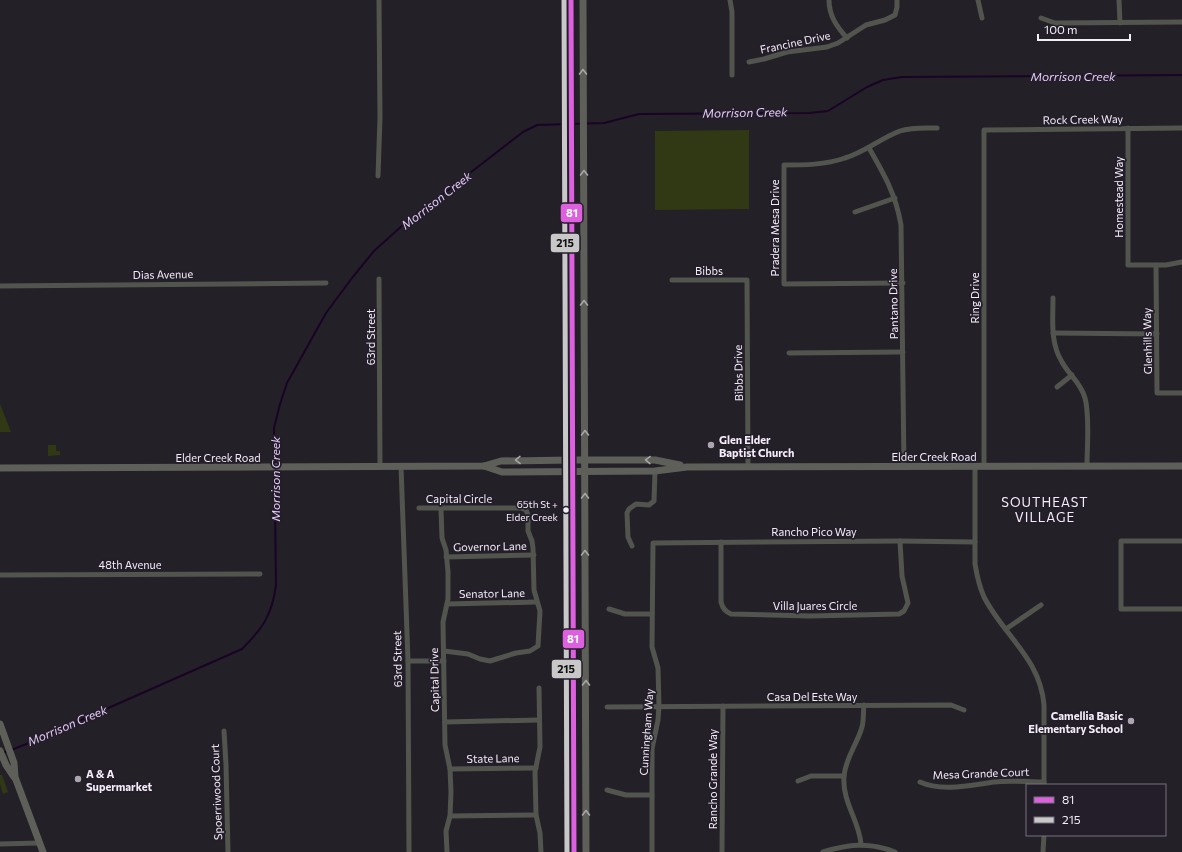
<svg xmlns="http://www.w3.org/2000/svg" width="1182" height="852" font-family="Commissioner,sans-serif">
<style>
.green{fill:#303914}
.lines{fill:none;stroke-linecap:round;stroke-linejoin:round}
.stream{stroke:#190425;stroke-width:2}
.minor{stroke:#52544e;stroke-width:5}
.secondary{stroke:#5d5f58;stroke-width:7}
.bus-1-casing{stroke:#241d2a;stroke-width:8}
.bus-2-casing{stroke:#241d2a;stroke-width:8}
.bus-1{stroke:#dd60df;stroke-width:5}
.bus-2{stroke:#c8c8c8;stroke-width:5}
.oneway{stroke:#a8a6a7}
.poi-dot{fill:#aaa5ae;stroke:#241d2a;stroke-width:1.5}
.bus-dot{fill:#f2edf6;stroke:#241d2a;stroke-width:1.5}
.labels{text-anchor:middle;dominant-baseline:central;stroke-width:3.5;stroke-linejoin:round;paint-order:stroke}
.bus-label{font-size:10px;fill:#f2edf6;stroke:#241d2a;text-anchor:end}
.street-label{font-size:11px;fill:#f2edf6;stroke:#241d2a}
.poi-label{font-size:11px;font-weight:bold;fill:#f2edf6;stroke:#241d2a;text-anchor:start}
.water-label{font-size:12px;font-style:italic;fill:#e3cbf7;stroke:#241d2a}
.quarter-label{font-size:13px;letter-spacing:1px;fill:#f2edf6;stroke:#241d2a}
.line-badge{stroke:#241d2a;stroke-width:1.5}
.badge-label{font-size:11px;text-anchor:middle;font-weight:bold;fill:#fff}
.pale-badge-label{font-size:11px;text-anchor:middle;font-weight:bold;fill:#111}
</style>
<rect width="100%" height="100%" fill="#242027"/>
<g class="green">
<path d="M749 130V209L655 210V131Z"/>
<path d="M0 404 11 432H0Z"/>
<path d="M48 445H56V451H60V455L48 456Z"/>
<path d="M0 775H2L8 792 3 794 0 784Z"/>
</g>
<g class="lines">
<path class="stream" d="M3 753 29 743 242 649C263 628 272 615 276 585L274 428 280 404 287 383 326 313 352 278 374 251 404 224 523 132 537 125 604 123 639 114 809 113 828 111 867 87 883 80 902 77 1182 75"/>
<g class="minor">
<path d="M730 0 732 12V75"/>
<path d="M829 0C829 16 837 27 847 38"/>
<path d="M978 0 982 18"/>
<path d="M1119 0 1120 23"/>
<path d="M1041 18 1055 23 1182 22"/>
<path d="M749 62 764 59 787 52 827 47 838 43 866 25 885 20 895 15 897 7V0"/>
<path d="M1128 128V265H1166L1182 262"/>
<path d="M869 148C884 174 896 195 901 225L904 467"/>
<path d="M378 176 380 118 379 0"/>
<path d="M855 212 895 198"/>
<path d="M1156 265 1157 393H1182"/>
<path d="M379 279 380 467"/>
<path d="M672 280H747L748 467"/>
<path d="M903 283 784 284V165C804 165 825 165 845 158 865 152 881 138 900 131 912 127 924 128 937 128"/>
<path d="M0 286 326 283"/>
<path d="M1053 298C1053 320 1050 343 1062 362 1069 375 1081 383 1085 398 1090 417 1087 446 1087 466"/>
<path d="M1053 333 1157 334"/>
<path d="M789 353 903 352"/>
<path d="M1057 387 1072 375"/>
<path d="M401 466 408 661 409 852"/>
<path d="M975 466V564C977 576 979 586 984 597 1004 636 1040 658 1044 705V785"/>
<path d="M984 466V130L1182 128"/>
<path d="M419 508H521L526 510 528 515V531L532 541 533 548 534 590 540 611 538 646 530 651 516 653 490 661 480 659 468 654 444 651"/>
<path d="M441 509 442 538 446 550 448 572V599L443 622 445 745 450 769 451 792 450 816 446 831 447 852"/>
<path d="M1182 541H1121V609H1182"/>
<path d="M721 542V602C723 609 725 611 731 614L810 616 899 614 904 611 908 603 902 576 900 541"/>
<path d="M632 546 628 537 627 513 629 509 636 504 649 505 654 501 655 471"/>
<path d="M446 557 534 555"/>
<path d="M0 575 260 574"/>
<path d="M447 604 537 602"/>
<path d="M609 609 625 614H652"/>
<path d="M1006 629 1041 605"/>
<path d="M408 661H444"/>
<path d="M539 688 540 747 535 772 536 815 540 833 541 852"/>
<path d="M607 707 951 705 964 710"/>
<path d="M445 722 539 720"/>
<path d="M224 731 226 765 228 852"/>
<path d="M450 769 536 768"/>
<path d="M798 781 811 776H844"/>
<path d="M920 782C942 792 971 785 994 782 1010 780 1027 782 1044 782"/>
<path d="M607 790 626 795H652"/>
<path d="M450 816 536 815"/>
<path d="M0 844 39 843"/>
<path d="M861 844C859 820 842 802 844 776 846 756 857 745 862 727 864 720 863 712 864 705"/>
<path d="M652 852V749L658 720 659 706 658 668 652 647 653 543 900 541 975 542"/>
<path d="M722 852 723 706"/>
<path d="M823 852C848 844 870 842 895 852"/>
<path d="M1043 852 1044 835"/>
</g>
<g class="secondary">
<path d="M571 0 574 852"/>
<path d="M583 0 586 852"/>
<path d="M484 466 502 472 655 471 687 467 1182 466"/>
<path d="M0 468 484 466 501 461 573 460H655L680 465"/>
<path d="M0 724 14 763 15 777 43 852"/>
<path d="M0 751 6 765 14 777"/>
</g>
<defs>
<path id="bus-1" d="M571 0 574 852"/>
<path id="bus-2" d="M564 0 567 852"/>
</defs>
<use href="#bus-1" class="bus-1-casing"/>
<use href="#bus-2" class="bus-2-casing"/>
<use href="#bus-1" class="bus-1"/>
<use href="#bus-2" class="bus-2"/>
</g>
<defs><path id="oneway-chevron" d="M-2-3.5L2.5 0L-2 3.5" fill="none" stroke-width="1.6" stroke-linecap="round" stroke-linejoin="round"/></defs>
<g class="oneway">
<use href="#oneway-chevron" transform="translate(583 72) rotate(-90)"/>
<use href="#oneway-chevron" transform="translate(584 173) rotate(-90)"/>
<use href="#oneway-chevron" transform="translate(584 303) rotate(-90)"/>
<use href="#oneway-chevron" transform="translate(585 433) rotate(-90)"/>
<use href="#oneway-chevron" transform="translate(518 460) rotate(179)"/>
<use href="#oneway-chevron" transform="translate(648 460) rotate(-179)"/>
<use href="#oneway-chevron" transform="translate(585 496) rotate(-90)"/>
<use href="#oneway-chevron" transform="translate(585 553) rotate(-90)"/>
<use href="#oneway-chevron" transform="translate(586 683) rotate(-90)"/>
<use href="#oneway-chevron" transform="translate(586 813) rotate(-90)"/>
</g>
<g class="poi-dot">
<circle cx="711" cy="445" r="4"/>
<circle cx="1131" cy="721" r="4"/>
<circle cx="78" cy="779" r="4"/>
</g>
<circle class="bus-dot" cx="566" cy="510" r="3.5"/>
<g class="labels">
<g class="bus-label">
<text x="558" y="504">65th St +<tspan x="558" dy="13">Elder Creek</tspan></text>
</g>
<g class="street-label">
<text transform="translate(795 42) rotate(-12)">Francine Drive</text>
<text transform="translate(1083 119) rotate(-1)">Rock Creek Way</text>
<text transform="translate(1118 197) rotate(-90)">Homestead Way</text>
<text transform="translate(774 228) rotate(-90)">Pradera Mesa Drive</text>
<text x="709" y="270">Bibbs</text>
<text transform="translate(163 274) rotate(-1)">Dias Avenue</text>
<text transform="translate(974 298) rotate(-90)">Ring Drive</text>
<text transform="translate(893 304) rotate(-91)">Pantano Drive</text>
<text transform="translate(370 337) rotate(-90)">63rd Street</text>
<text transform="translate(1147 341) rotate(-91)">Glenhills Way</text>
<text transform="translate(738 373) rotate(-91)">Bibbs Drive</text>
<text x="934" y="456">Elder Creek Road</text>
<text x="218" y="457">Elder Creek Road</text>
<text x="459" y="498">Capital Circle</text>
<text x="814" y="531">Rancho Pico Way</text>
<text transform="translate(490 546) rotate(-1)">Governor Lane</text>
<text x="130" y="564">48th Avenue</text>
<text transform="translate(492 593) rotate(-1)">Senator Lane</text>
<text x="815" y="605">Villa Juares Circle</text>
<text transform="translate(397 659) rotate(-91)">63rd Street</text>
<text transform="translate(434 680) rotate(-91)">Capital Drive</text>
<text x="812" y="696">Casa Del Este Way</text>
<text transform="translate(646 732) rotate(-86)">Cunningham Way</text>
<text transform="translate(493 758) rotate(-1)">State Lane</text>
<text transform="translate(981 773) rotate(-2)">Mesa Grande Court</text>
<text transform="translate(712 779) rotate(-90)">Rancho Grande Way</text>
<text transform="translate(216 792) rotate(-92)">Spoerriwood Court</text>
</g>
<g class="poi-label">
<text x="719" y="439">Glen Elder<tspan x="719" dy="13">Baptist Church</tspan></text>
<text x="1123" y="715" text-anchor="end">Camellia Basic<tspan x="1123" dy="13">Elementary School</tspan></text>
<text x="86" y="773">A &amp; A<tspan x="86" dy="13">Supermarket</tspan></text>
</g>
<g class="water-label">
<text x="1073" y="76">Morrison Creek</text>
<text transform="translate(745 112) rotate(-1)">Morrison Creek</text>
<text transform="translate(436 200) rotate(-38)">Morrison Creek</text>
<text transform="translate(275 479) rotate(-90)">Morrison Creek</text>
<text transform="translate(67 725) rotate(-23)">Morrison Creek</text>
</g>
<g class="quarter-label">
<text x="1045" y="502">SOUTHEAST<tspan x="1045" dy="15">VILLAGE</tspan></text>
</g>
</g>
<g class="line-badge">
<rect x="560" y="203" width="23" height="20" rx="4" fill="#dd60df"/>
<rect x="550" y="233" width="30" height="20" rx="4" fill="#c8c8c8"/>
<rect x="562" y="629" width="23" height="20" rx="4" fill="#dd60df"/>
<rect x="551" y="659" width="31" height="20" rx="4" fill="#c8c8c8"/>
</g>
<g class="badge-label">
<text x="572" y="217">81</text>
<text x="573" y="643">81</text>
</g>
<g class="pale-badge-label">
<text x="565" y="247">215</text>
<text x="566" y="673">215</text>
</g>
<rect x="1026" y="784" width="140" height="52" fill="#241d2a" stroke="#76707c"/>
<rect x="1034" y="797" width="20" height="6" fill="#dd60df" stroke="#76707c"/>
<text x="1062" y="804" font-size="12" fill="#f2edf6">81</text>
<rect x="1034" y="817" width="20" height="6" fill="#c8c8c8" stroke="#76707c"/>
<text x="1062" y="824" font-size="12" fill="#f2edf6">215</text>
<path d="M1038 34v6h92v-6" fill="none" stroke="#f2edf6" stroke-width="2"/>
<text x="1044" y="34" font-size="12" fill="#f2edf6" stroke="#241d2a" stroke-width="3" paint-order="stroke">100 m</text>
</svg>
